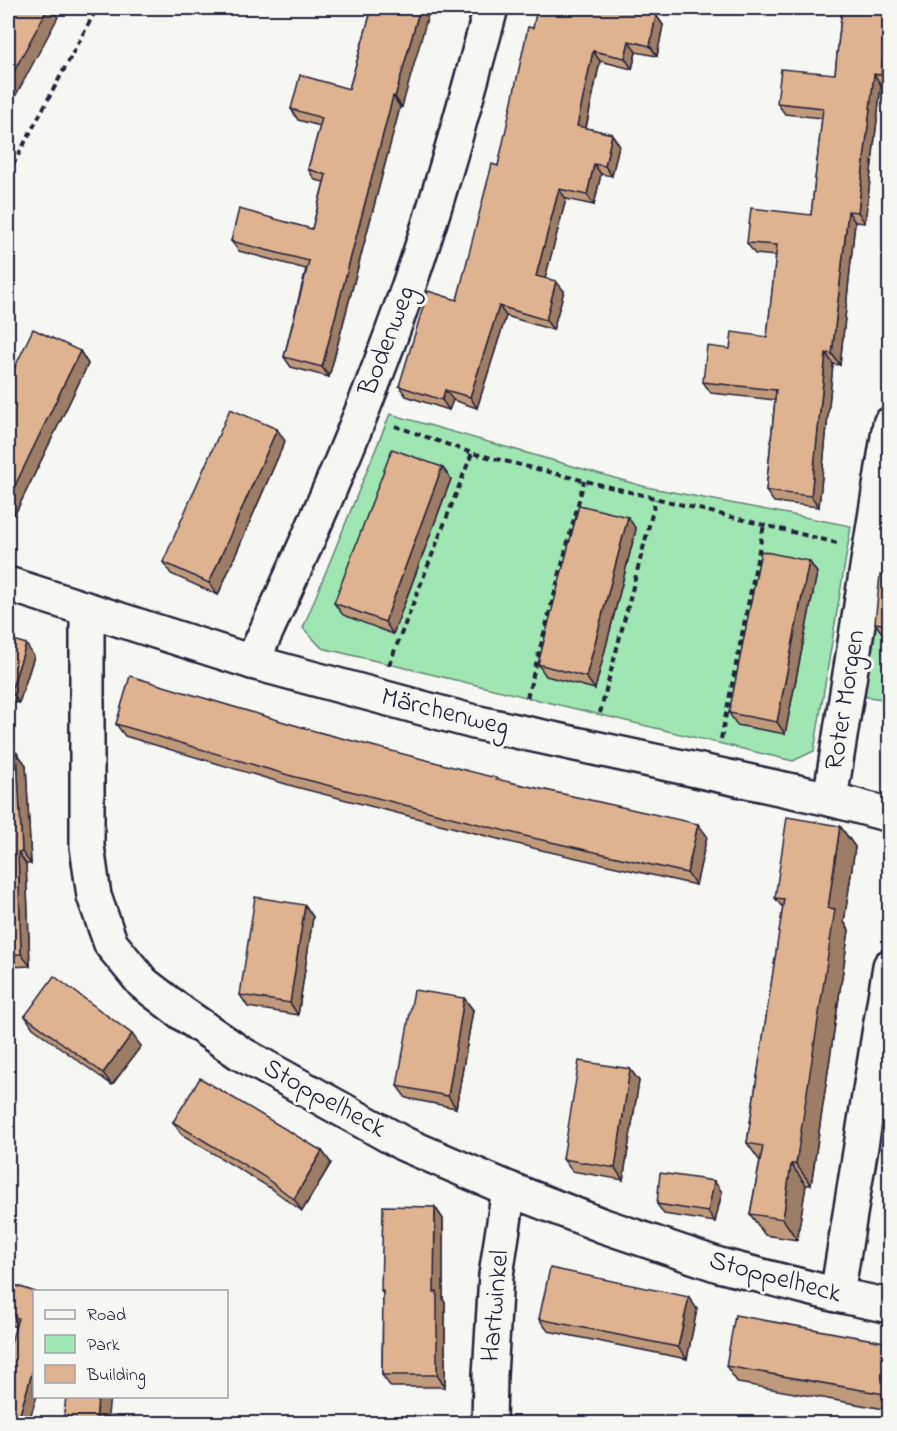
<svg xmlns="http://www.w3.org/2000/svg" width="897" height="1431" font-family="'Indie Flower',sans-serif">
<style>
.green{fill:#a0e6b3;stroke:#618477;stroke-width:1.5}
.lines{fill:none;stroke-linecap:round;stroke-linejoin:round}
.minor-casing{stroke:#22223b;stroke-width:38}
.path{stroke:#22223b;stroke-width:4;stroke-dasharray:6 4.5;stroke-linecap:butt}
.minor{stroke:#f6f6f2;stroke-width:33}
.wall{fill:#c19a7c;stroke:#22223b;stroke-width:1.5}
.shaded-wall{fill:#9d7d65;stroke:#22223b;stroke-width:1.5}
.building{fill:#e0b390;stroke:#22223b;stroke-width:1.5}
.labels{text-anchor:middle;dominant-baseline:central;stroke-width:6;stroke-linejoin:round;paint-order:stroke}
.street-label{font-size:27px;fill:#22223b;stroke:#f6f6f2}
</style>
<rect width="100%" height="100%" fill="#f6f6f2"/>
<filter id="ink" filterUnits="userSpaceOnUse"><feTurbulence type="fractalNoise" baseFrequency=".0167" numOctaves="2"/><feDisplacementMap in="SourceGraphic" scale="12" xChannelSelector="R" yChannelSelector="G"/><feConvolveMatrix kernelMatrix="1 2 1 2 8 2 1 2 1" color-interpolation-filters="sRGB"/></filter>
<g filter="url(#ink)">
<g class="green">
<path d="M390 414 646 487 851 526 814 751 793 761 322 648 303 628Z"/>
<path d="M889 542V700L862 696Z"/>
</g>
<g class="lines">
<defs>
<g id="minor">
<path d="M8 584 252 662 474 722 830 799 890 815"/>
<path d="M87 610V846L94 896 111 944 143 983 182 1013 240 1053 404 1144 509 1189 604 1226 719 1265 837 1295 890 1306"/>
<path d="M252 662C305 548 356 434 398 316 435 215 463 111 491 8"/>
<path d="M830 799 890 424"/>
<path d="M837 1295 890 966"/>
<path d="M489 1424 490 1375 496 1275 509 1189"/>
</g>
</defs>
<use href="#minor" class="minor-casing"/>
<g class="path">
<path d="M86 8 95 12"/>
<path d="M8 174 97 8"/>
<path d="M395 426 472 453 837 543"/>
<path d="M389 665 472 453"/>
<path d="M527 698 584 481"/>
<path d="M600 713 656 499"/>
<path d="M721 739 764 525"/>
</g>
<use href="#minor" class="minor"/>
</g>
<g class="wall">
<path d="M372 8 402 107H400L329 377 291 367 284 357 306 269 239 251 231 241 312 229 324 182 315 180 308 169 320 126 298 120 291 109 349 89Z"/>
<path d="M842 8 889 86 881 85 865 223 855 222 840 365 833 364 819 507 774 502 766 491 775 400 711 393 703 382 730 349 767 337 776 256 755 254 747 243 811 215 822 118 785 114 777 103 835 74Z"/>
<path d="M656 15 663 25 657 56 636 52 632 69 600 61 586 128 612 134 619 145 612 176 601 174 594 205 566 199 545 278 564 291 553 330 506 316 477 408 453 400 449 410 406 396 399 386 457 300 498 166 533 28Z"/>
<path d="M80 351 88 364 15 514 8 510V382Z"/>
<path d="M285 441 218 595 171 574 163 562Z"/>
<path d="M442 467 451 479 393 634 343 615 334 603Z"/>
<path d="M636 529 595 689 546 676 538 664Z"/>
<path d="M809 561 817 573 785 734 737 725 729 713Z"/>
<path d="M890 576V641L887 640 875 623Z"/>
<path d="M8 638 34 656 19 703 8 699Z"/>
<path d="M116 724 318 732 707 836 696 885 537 849 296 787 125 736Z"/>
<path d="M8 753H17L26 765 31 864H26L30 966 8 967Z"/>
<path d="M840 826 855 847 844 922 849 930 811 1185H806L797 1240 765 1235 750 1214 760 1161 747 1143 783 908 775 898Z"/>
<path d="M305 905 313 917 298 1015 248 1007 240 995Z"/>
<path d="M464 998 473 1010 456 1108 406 1098 397 1086Z"/>
<path d="M25 1016 141 1046 112 1085 33 1028Z"/>
<path d="M630 1069 639 1081 623 1180 572 1171 563 1159Z"/>
<path d="M173 1122 322 1151 331 1163 302 1211 272 1189 181 1134Z"/>
<path d="M722 1192 715 1222 664 1214 657 1204Z"/>
<path d="M435 1207 443 1219V1299L445 1303V1387H391L382 1375 383 1294 381 1291Z"/>
<path d="M8 1283 35 1292 16 1327 8 1324Z"/>
<path d="M697 1309 687 1359 548 1331 539 1319Z"/>
<path d="M890 1343V1410L738 1383 726 1366Z"/>
</g>
<g class="shaded-wall">
<path d="M48 8H51L58 17 8 110V82Z"/>
<path d="M420 8H430L402 107 395 97Z"/>
<path d="M888 8H890L889 86 881 75Z"/>
<path d="M656 15 663 25 657 56 650 46Z"/>
<path d="M629 41 636 52 632 69 625 58Z"/>
<path d="M593 51 600 61 584 136 577 126Z"/>
<path d="M874 74 881 85 865 223 858 212Z"/>
<path d="M393 96 400 107 329 377 322 367Z"/>
<path d="M612 134 619 145 612 176 605 166Z"/>
<path d="M594 164 601 174 594 205 587 195Z"/>
<path d="M559 189 566 199 543 286 536 276Z"/>
<path d="M848 211 855 222 840 365 832 354Z"/>
<path d="M556 281 564 291 553 330 546 320Z"/>
<path d="M499 306 506 316 477 408 470 397Z"/>
<path d="M80 351 88 364 15 514 8 503V500Z"/>
<path d="M826 353 833 364 819 507 811 496Z"/>
<path d="M445 390 453 400 449 410 442 400Z"/>
<path d="M277 429 285 441 218 595 209 583Z"/>
<path d="M442 467 451 479 393 634 385 622Z"/>
<path d="M628 517 636 529 595 689 586 677Z"/>
<path d="M809 561 817 573 785 734 777 722Z"/>
<path d="M26 644 34 656 19 703 11 691Z"/>
<path d="M17 753 26 765 31 864 22 852Z"/>
<path d="M698 824 707 836 696 885 687 873Z"/>
<path d="M840 826 855 847 844 922 849 930 811 1185 796 1164 828 908Z"/>
<path d="M18 852 26 864 30 966 21 954Z"/>
<path d="M305 905 313 917 298 1015 290 1003Z"/>
<path d="M464 998 473 1010 456 1108 448 1096Z"/>
<path d="M132 1034 141 1046 112 1085 103 1073Z"/>
<path d="M630 1069 639 1081 623 1180 615 1168Z"/>
<path d="M322 1151 331 1163 302 1211 294 1199Z"/>
<path d="M791 1164 806 1185 797 1240 783 1219Z"/>
<path d="M714 1181 722 1192 715 1222 708 1212Z"/>
<path d="M435 1207 443 1219V1299L445 1303V1387L437 1375 434 1292Z"/>
<path d="M689 1297 697 1309 687 1359 678 1347Z"/>
<path d="M34 1366V1396H37L28 1424H17Z"/>
<path d="M98 1396H110L107 1424H96Z"/>
</g>
<g class="building">
<path d="M8 8H48L8 82Z"/>
<path d="M372 8H420L395 97 393 96 322 367 284 357 309 261 231 241 239 209 312 229 326 175 308 169 322 118 291 109 300 75 349 89Z"/>
<path d="M537 8H619L656 15 650 46 629 41 625 58 593 51 577 126 612 134 605 166 594 164 587 195 559 189 536 276 556 281 546 320 499 306 470 397 445 390 442 400 399 386 428 291 457 300 492 164 498 166 528 27 533 28Z"/>
<path d="M842 8H888L881 75 874 74 858 212 848 211 832 354 826 353 811 496 766 491 776 390 703 382 707 346 730 349 732 332 767 337 777 245 747 243 751 208 811 215 823 108 777 103 781 69 835 74Z"/>
<path d="M33 329 80 351 8 500V382Z"/>
<path d="M230 409 277 429 209 583 163 562Z"/>
<path d="M392 449 442 467 385 622 334 603Z"/>
<path d="M579 505 628 517 586 677 538 664Z"/>
<path d="M761 551 809 561 777 722 729 713Z"/>
<path d="M880 575 890 576V625L875 623Z"/>
<path d="M8 638 26 644 11 691 8 690Z"/>
<path d="M130 676 318 732 496 778V779L698 824 687 873 529 837 288 775 116 724Z"/>
<path d="M8 753H17L22 852H18L21 954 8 955Z"/>
<path d="M787 817 840 826 828 908 835 909 796 1164H791L783 1219 750 1214 763 1146 747 1143 784 899 775 898Z"/>
<path d="M255 897 305 905 290 1003 240 995Z"/>
<path d="M54 976 132 1034 103 1073 25 1016Z"/>
<path d="M414 990 464 998 448 1096 397 1086Z"/>
<path d="M579 1061 630 1069 615 1168 563 1159Z"/>
<path d="M200 1078 322 1151 294 1199 263 1176 173 1122Z"/>
<path d="M660 1173 714 1181 708 1212 657 1204Z"/>
<path d="M383 1206 435 1207 434 1292 437 1291V1375H382L383 1291H381Z"/>
<path d="M550 1268 689 1297 678 1347 539 1319Z"/>
<path d="M8 1283 35 1292H34V1366L17 1424H8V1353L18 1318 8 1315Z"/>
<path d="M735 1315 890 1343V1395L726 1366Z"/>
<path d="M66 1396H98L96 1424H63Z"/>
</g>
</g>
<g class="labels">
<g class="street-label">
<text transform="translate(388 341) rotate(-69)">Bodenweg</text>
<text transform="translate(846 700) rotate(-81)">Roter Morgen</text>
<text transform="translate(445 713) rotate(14)">Märchenweg</text>
<text transform="translate(324 1099) rotate(29)">Stoppelheck</text>
<text transform="translate(775 1278) rotate(15)">Stoppelheck</text>
<text transform="translate(496 1306) rotate(-85)">Hartwinkel</text>
</g>
</g>
<rect width="897" height="1431" fill="none" stroke="#f6f6f2" stroke-width="30"/>
<rect x="15" y="15" width="867" height="1401" fill="none" stroke="#22223b" stroke-width="2" filter="url(#ink)"/>
<rect x="33" y="1290" width="195" height="108" fill="#f6f6f2" stroke="#a1a1a9" stroke-width="1.5"/>
<rect x="45" y="1310" width="30" height="9" fill="#f6f6f2" stroke="#a1a1a9" stroke-width="1.5"/>
<text x="87" y="1320" font-size="18" fill="#22223b">Road</text>
<rect x="45" y="1335" width="30" height="18" fill="#a0e6b3" stroke="#a1a1a9" stroke-width="1.5"/>
<text x="87" y="1350" font-size="18" fill="#22223b">Park</text>
<rect x="45" y="1365" width="30" height="18" fill="#e0b390" stroke="#a1a1a9" stroke-width="1.5"/>
<text x="87" y="1380" font-size="18" fill="#22223b">Building</text>
</svg>
